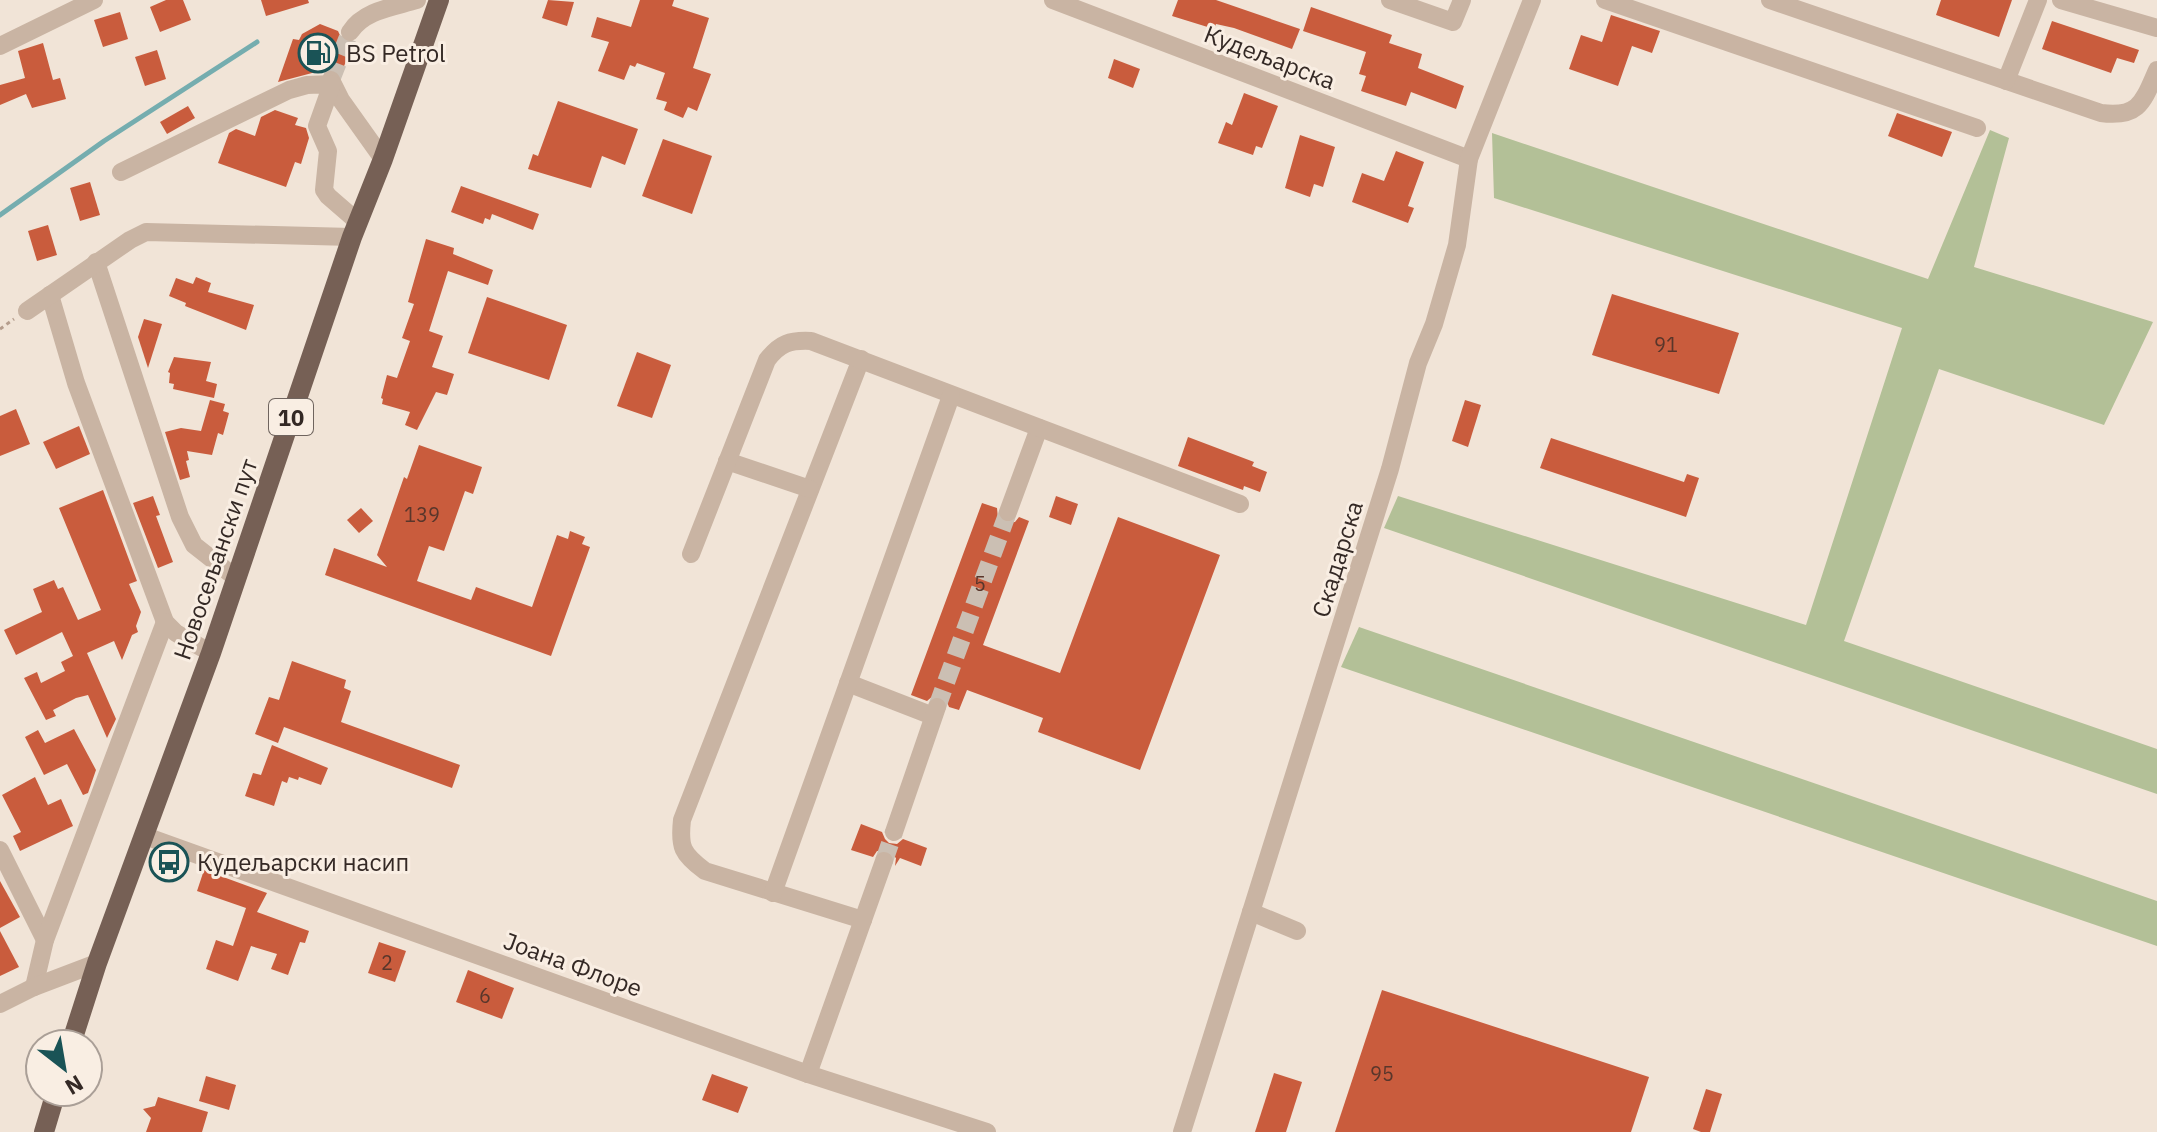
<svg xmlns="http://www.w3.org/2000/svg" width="2157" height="1132" font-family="'IBM Plex Sans',sans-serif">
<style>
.green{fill:#b3c097}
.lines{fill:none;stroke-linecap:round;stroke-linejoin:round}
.stream{stroke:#75adaf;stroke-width:5}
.building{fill:#c95c3d}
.minor-tunnel{stroke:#cbbfb3;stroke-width:18;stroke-dasharray:18 9;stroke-linecap:butt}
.path{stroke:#b59d8d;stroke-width:3;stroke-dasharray:4 4;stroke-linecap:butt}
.minor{stroke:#c9b4a3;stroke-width:18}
.major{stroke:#766055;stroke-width:20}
.labels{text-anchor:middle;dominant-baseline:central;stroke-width:6;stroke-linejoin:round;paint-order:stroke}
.number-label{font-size:20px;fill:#59362b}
.shield{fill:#f9eee3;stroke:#6f645e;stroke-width:2}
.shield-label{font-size:22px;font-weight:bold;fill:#342925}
.poi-label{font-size:24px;fill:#342925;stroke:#f9eee3;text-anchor:start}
.street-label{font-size:24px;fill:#342925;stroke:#f9eee3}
</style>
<rect width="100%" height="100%" fill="#f1e4d7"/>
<g class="green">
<path d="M1990 130 2009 138 1974 267 2153 322 2104 425 1939 369 1844 641 2157 749V794L1384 528 1398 496 1806 625 1902 328 1494 198 1492 133 1928 279Z"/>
<path d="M1359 627 2157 901V946L1341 667Z"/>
</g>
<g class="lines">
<path class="stream" d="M0 215 104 141 257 42"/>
</g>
<g class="building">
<path d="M166 0H183L191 20 160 32 150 7Z"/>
<path d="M261 0H308L309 3 266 16Z"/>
<path d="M548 0 574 2 567 26 542 18Z"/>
<path d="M640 0H674L672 6 709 18 693 68 711 74 697 111 688 107 683 118 664 110 667 102 656 99 665 73 637 63 635 67 630 65 624 80 598 71 609 42 591 37 597 17 631 27Z"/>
<path d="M1178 0H1216L1300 29 1292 49 1234 28 1216 24 1214 29 1172 16Z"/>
<path d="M1941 0H2012L1999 37 1936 15Z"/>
<path d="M1311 7 1392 35 1389 43 1422 54 1418 68 1464 86 1456 109 1411 92 1406 106 1361 91 1366 76 1359 74 1366 52 1303 31Z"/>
<path d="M120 12 128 39 103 47 94 20Z"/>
<path d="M1611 15 1660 31 1652 53 1632 46 1618 86 1569 69 1581 35 1602 42Z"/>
<path d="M2052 21 2139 50 2134 63 2117 58 2111 73 2042 49Z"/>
<path d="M320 24 338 31 343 42 353 43 341 74 331 68 278 82 293 39 299 40 302 34Z"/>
<path d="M43 43 53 80 60 78 66 99 32 108 26 94 0 105V85L25 78 18 51Z"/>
<path d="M157 50 166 79 145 86 135 57Z"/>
<path d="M1114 59 1140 69 1133 88 1108 78Z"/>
<path d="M1244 93 1278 106 1262 148 1256 146 1253 155 1218 143 1226 122 1232 125Z"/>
<path d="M558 101 638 129 625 165 602 156 591 188 528 169 533 154 538 156Z"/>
<path d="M188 106 195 118 167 134 160 122Z"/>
<path d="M275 110 298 118 295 125 306 128 309 138 301 164 295 162 286 187 218 163 229 133 236 129 255 136 261 117Z"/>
<path d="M1897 113 1952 132 1942 157 1888 136Z"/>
<path d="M1300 135 1335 147 1323 187 1314 184 1310 197 1285 188Z"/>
<path d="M663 139 712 156 692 214 642 196Z"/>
<path d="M1396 151 1424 162 1408 206 1414 208 1408 223 1352 202 1362 173 1384 181Z"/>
<path d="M90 182 100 215 80 221 70 188Z"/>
<path d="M461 186 539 214 533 230 492 214 490 220 485 218 483 224 451 212Z"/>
<path d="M48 225 57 255 37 261 28 231Z"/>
<path d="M426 239 454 248 453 254 493 270 488 285 448 271 429 331 443 336 432 367 454 374 447 395 436 392 417 430 405 425 410 412 382 404 383 399 381 398 387 375 397 378 410 341 402 338 414 304 408 302Z"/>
<path d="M196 277 211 283 208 292 254 305 246 330 185 306 186 303 169 296 176 278 193 284Z"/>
<path d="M1612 294 1739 333 1719 394 1592 355Z"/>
<path d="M487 297 567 325 549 380 468 353Z"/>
<path d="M144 319 162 324 148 368 138 337Z"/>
<path d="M637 352 671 365 652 418 617 406Z"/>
<path d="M174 357 211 362 206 381 217 384 214 398 173 389 174 384 169 383 170 373 168 372Z"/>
<path d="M210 400 225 404 223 411 229 413 223 435 218 433 212 455 187 451 189 460 186 461 190 477 180 480 165 432 181 428 201 431Z"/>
<path d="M1465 400 1481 405 1468 447 1452 441Z"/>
<path d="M16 409 30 444 0 456V416Z"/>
<path d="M79 426 90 454 56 469 43 442Z"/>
<path d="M1188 437 1254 462 1252 466 1267 472 1260 492 1244 486 1243 490 1178 466Z"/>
<path d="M1551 438 1684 482 1687 474 1699 478 1686 517 1540 468Z"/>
<path d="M419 445 482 467 473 494 465 491 444 551 429 546 417 581 471 600 476 587 532 607 557 535 568 539 570 531 585 537 582 544 590 547 551 656 325 575 334 548 387 567 377 555 404 477 407 479Z"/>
<path d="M103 490 137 581 129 584 141 612 136 626 138 632 132 635 122 660 114 641 87 653 116 719 107 738 88 695 76 698 53 710 56 716 46 720 24 678 37 672 41 683 65 671 61 662 73 656 62 632 16 655 4 630 42 612 33 589 54 580 58 589 63 587 78 620 101 610 59 508Z"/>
<path d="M153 496 160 515 156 516 173 562 158 568 133 503Z"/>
<path d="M1056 496 1078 504 1071 525 1049 517Z"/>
<path d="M982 503 997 508 998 519 1005 523 1015 522 1019 517 1029 521 983 645 1060 673 1118 517 1220 555 1140 770 1038 732 1043 718 967 690 959 710 949 707 946 700 940 696 934 695 927 701 911 695Z"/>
<path d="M361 508 373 521 359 533 347 520Z"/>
<path d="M292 661 346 680 344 688 351 691 341 722 460 765 452 788 284 727 278 743 255 734 269 697 279 700Z"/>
<path d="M74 729 96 770 88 793 83 795 67 764 44 775 25 737 38 730 45 743Z"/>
<path d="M272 745 328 768 321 785 299 777 298 780 289 777 287 783 282 781 274 806 245 796 253 773 261 775Z"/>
<path d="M35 777 48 805 61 799 73 826 20 851 13 836 21 832 2 795Z"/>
<path d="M861 824 882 832 885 839 889 843 897 844 903 839 927 848 921 866 900 858 895 866 896 858 887 850 877 851 873 857 851 850Z"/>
<path d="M204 870 267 893 257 912 309 931 305 943 300 942 288 975 271 969 277 954 251 946 238 981 206 969 216 940 233 946 246 908 197 891Z"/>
<path d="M0 881 20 917 0 928Z"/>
<path d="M0 931 19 967 0 976Z"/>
<path d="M379 942 406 951 395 982 368 973Z"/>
<path d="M468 970 514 988 502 1019 456 1002Z"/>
<path d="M1382 990 1649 1077 1631 1132H1335Z"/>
<path d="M1274 1073 1302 1082 1286 1132H1255Z"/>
<path d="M712 1074 748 1087 738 1113 702 1100Z"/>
<path d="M206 1076 236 1085 229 1110 199 1101Z"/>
<path d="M1706 1089 1722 1094 1710 1132H1701L1693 1129Z"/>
<path d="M158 1097 208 1112 202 1132H146L151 1118 143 1109 155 1106Z"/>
</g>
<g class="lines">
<g class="minor-tunnel">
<path d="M331 80 350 32"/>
<path d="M937 707 1008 512"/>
<path d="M884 861 894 832"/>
</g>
<path class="path" d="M0 329 14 319"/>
<g class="minor">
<path d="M1053 0 1469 159"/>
<path d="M1390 0 1453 22 1462 0"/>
<path d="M1605 0 1977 128"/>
<path d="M1770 0 2101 113C2139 118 2143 102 2157 70"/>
<path d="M2061 0 2157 28"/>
<path d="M350 32C364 10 394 7 417 0"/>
<path d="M0 46 94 0"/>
<path d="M331 80 341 100 383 159"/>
<path d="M2006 81 2038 0"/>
<path d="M121 172 289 90 307 85 332 84 317 126 328 151 324 190 328 196 358 222"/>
<path d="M96 262 180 517 194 545 236 578"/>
<path d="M50 295 76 383 165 622"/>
<path d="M27 311 130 240 146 232 352 237"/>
<path d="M861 359 682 820C679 847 682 854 705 871L863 920"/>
<path d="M727 461 810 489"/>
<path d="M1008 512 1039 428"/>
<path d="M691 554 767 360C780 343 790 340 811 341L1240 504"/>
<path d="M848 683 933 716"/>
<path d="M894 832 937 707"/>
<path d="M145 836 808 1074 987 1132"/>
<path d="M0 850 45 940"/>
<path d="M773 893 951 396"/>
<path d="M1251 912 1297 931"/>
<path d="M34 987 45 940 165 622 176 633 211 653"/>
<path d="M0 1004 34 987 97 963"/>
<path d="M808 1074 884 861"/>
<path d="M1182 1132 1390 469 1418 363 1434 324 1457 245 1469 159 1532 0"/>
</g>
<g class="major">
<path d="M71 1044 97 963 211 653 352 237 383 159 439 0"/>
<path d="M44 1132 56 1092"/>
</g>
</g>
<defs>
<symbol id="fuel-ring" viewBox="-11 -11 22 22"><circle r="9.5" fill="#f9eee3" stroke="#1a5356" stroke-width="1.5"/><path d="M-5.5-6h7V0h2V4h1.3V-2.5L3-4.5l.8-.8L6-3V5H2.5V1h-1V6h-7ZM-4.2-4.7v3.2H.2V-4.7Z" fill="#1a5356"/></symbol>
<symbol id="bus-ring" viewBox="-11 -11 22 22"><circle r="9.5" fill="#f9eee3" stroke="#1a5356" stroke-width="1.5"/><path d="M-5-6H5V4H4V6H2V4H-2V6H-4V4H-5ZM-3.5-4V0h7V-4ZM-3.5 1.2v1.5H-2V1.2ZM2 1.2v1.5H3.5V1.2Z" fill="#1a5356"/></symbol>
</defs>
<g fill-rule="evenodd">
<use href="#fuel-ring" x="296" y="31" width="44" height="44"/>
<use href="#bus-ring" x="147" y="840" width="44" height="44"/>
</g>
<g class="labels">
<g class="number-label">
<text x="1666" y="344">91</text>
<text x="422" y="514">139</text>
<text x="980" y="583">5</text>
<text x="387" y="962">2</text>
<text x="485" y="995">6</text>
<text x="1382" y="1073">95</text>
</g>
<rect class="shield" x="269" y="399" width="44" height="36" rx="6"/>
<g class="shield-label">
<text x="291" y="417">10</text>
</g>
<g class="poi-label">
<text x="346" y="53">BS Petrol</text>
<text x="197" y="862">Кудељарски насип</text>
</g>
<g class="street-label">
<text transform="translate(1270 57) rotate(21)">Кудељарска</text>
<text transform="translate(215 559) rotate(-71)">Новосељански пут</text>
<text transform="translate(1337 559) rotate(-73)">Скадарска</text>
<text transform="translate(573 964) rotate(20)">Јоана Флоре</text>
</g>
</g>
<g transform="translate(64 1068) rotate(149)"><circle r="38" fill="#f9eee3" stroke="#aa9f97" stroke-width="2"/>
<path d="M0-6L14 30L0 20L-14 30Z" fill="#1a5356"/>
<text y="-12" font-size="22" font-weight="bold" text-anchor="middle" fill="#342925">N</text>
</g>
</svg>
